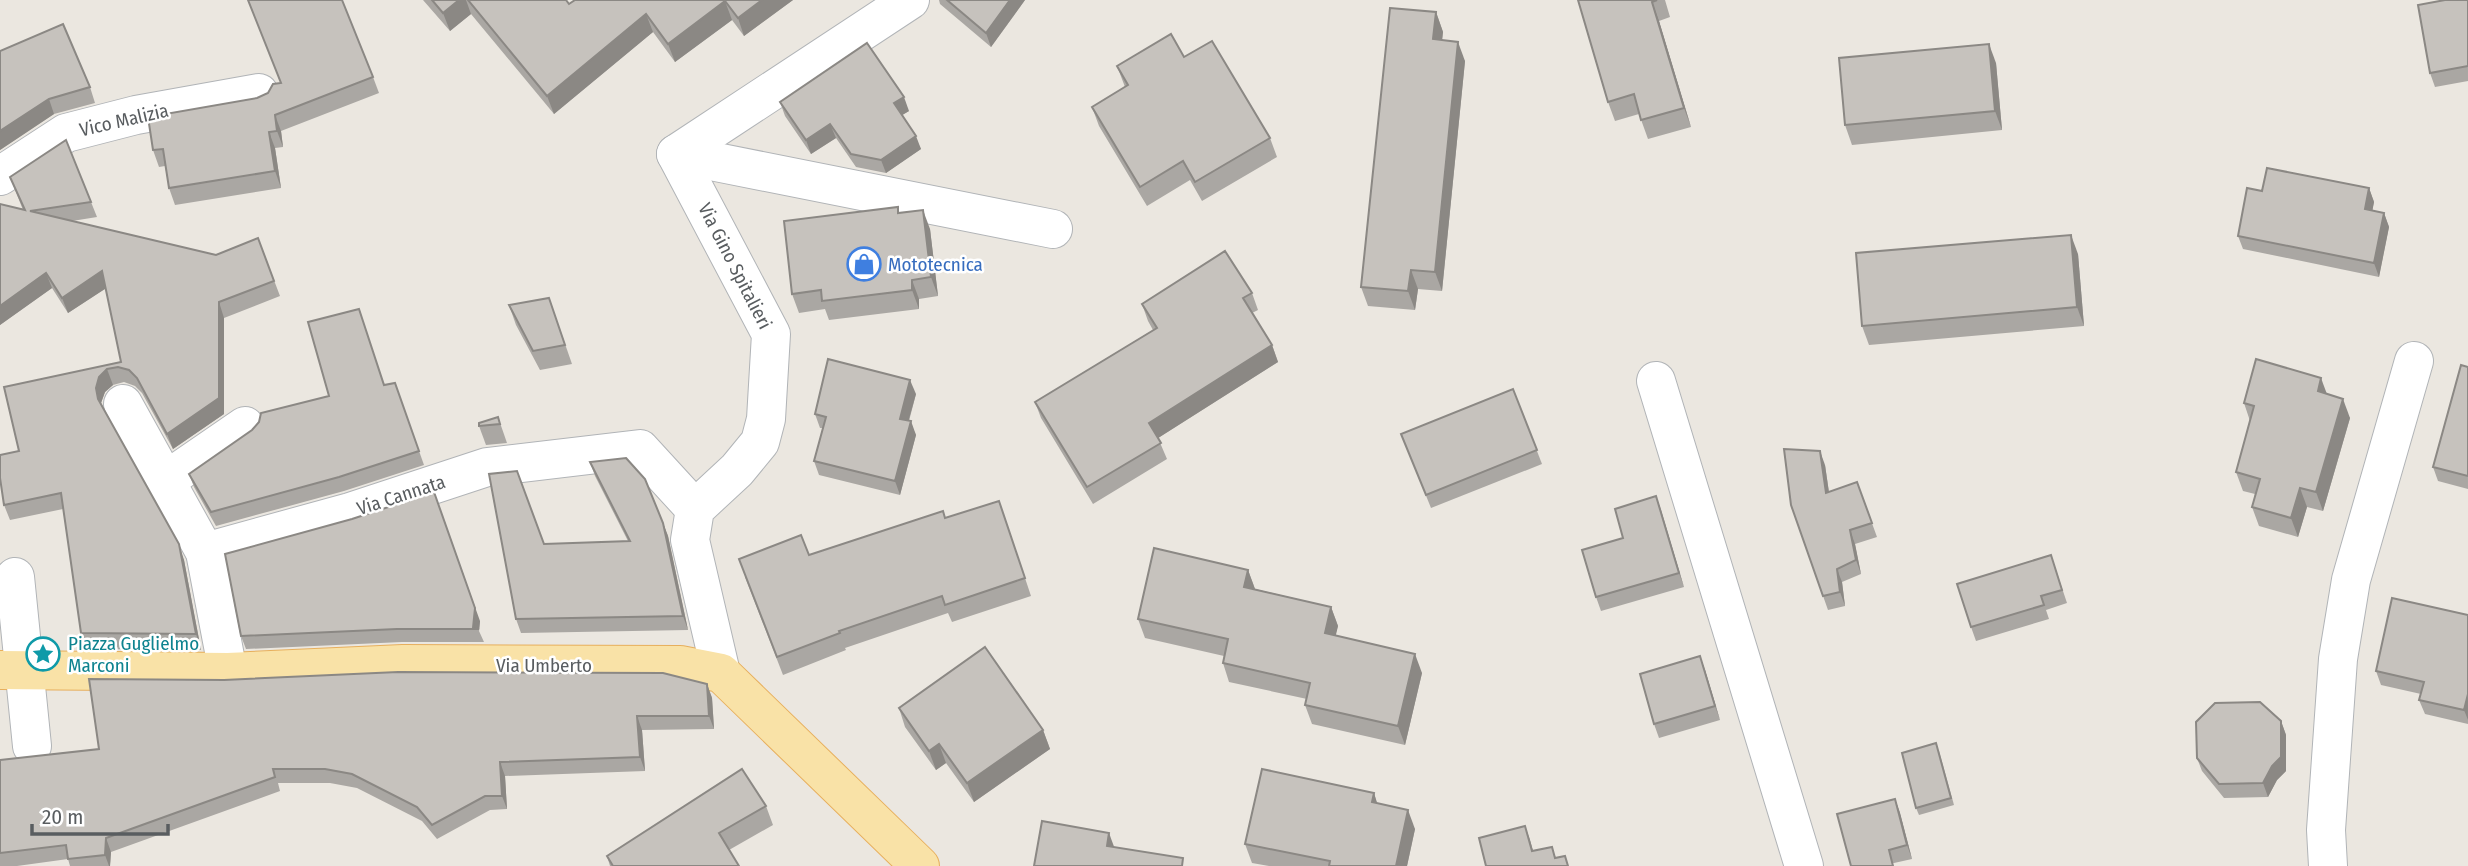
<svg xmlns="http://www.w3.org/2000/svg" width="2468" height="866" font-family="'Fira Sans Condensed',sans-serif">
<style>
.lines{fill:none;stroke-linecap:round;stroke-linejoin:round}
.minor-casing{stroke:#b1b4b7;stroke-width:40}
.major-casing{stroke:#e7af5d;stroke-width:40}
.minor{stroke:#fff;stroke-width:38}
.major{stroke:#f9e2a7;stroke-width:38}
.wall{fill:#aaa7a3}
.shaded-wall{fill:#8b8884}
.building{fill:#c6c2bd;stroke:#8b8884;stroke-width:2}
.labels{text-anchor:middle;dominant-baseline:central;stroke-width:5;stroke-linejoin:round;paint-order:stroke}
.street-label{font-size:19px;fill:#595d60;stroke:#fff}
.shop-label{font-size:19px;fill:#366cbe;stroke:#fff;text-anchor:start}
.culture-label{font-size:19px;fill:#0d838f;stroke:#fff;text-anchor:start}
</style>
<rect width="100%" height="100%" fill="#ebe7e0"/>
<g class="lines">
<defs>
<g id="minor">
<path d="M676 154 1053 229"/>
<path d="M0 176 66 133 136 115 259 93"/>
<path d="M1656 381 1804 866"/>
<path d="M123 404 205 552"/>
<path d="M165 481 245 426"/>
<path d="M15 577 32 746"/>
<path d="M228 672 205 552 350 512 487 467 640 449 695 509"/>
<path d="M721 673 690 540 695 509 737 470 760 442 766 419 771 334 676 154 910 0"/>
<path d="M2328 866 2326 830 2338 659 2351 580 2414 361"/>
</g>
<path id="major" d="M0 670 228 672 403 664 680 665 721 673 920 866"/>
</defs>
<use href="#minor" class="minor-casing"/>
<use href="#major" class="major-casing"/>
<use href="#minor" class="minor"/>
<use href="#major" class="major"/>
</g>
<g class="wall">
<path d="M423 0H566L569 4 575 0H793L744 36 732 20 675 62 653 32 554 114 471 14 450 31Z"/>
<path d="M939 0H1025L991 47 940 4Z"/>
<path d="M1578 0H1665L1670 17 1659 21 1691 127 1648 139 1639 114 1615 121 1608 102Z"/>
<path d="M2468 0V81L2435 87 2430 73Z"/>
<path d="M1436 12 1443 32 1442 40 1465 61 1442 291 1418 289 1415 310 1368 306 1361 287Z"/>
<path d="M0 51 90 87 95 103 54 114 0 150Z"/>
<path d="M1184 57 1270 138 1277 157 1202 201 1190 180 1147 206 1099 126 1092 107 1125 87 1117 66Z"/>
<path d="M1996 63 2002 130 1852 145 1845 125Z"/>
<path d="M373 77 379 93 281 131 283 147 275 148 281 188 175 205 169 188 165 166 159 167 153 150Z"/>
<path d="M780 102 909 111 902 115 921 149 886 173 856 167 836 138 811 154 785 116Z"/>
<path d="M10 177 91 202 97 217 72 221 216 255 258 238 280 296 224 318V414L173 449 142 393 135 386 124 382 113 385 105 392 101 403 184 560 201 650 87 649 81 633 63 509 10 520 4 505 19 451 4 387 121 362 106 288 68 313 52 288 0 325V204L23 210Z"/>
<path d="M2369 188 2374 202 2372 211 2384 213 2389 227 2379 277 2243 249 2238 236 2262 191Z"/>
<path d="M900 213 930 229 938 296 919 299V309L829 320 825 309 799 313 792 294Z"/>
<path d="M2078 254 2084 326 1869 345 1862 326Z"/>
<path d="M1252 293 1258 310 1252 313 1272 345 1278 362 1158 438 1167 459 1093 504 1041 418 1035 402 1153 330 1148 321 1142 304Z"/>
<path d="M549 298 572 364 540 370 516 325 509 305Z"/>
<path d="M2468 367V489L2438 481 2433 467Z"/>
<path d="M395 383 424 465 344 491 216 526 194 487 189 474 385 385Z"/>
<path d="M1513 389 1542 464 1431 508 1401 434Z"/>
<path d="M916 394 909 421 916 435 900 495 819 475 814 461 823 428H820L815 414Z"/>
<path d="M2327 394 2350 418 2323 511 2307 507 2298 537 2259 526 2252 507 2255 494 2243 491 2236 472 2250 421 2244 403Z"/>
<path d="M498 417 507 443 486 445 479 426Z"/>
<path d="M590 462 663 523 668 536 688 630 521 633 516 619 628 541 595 476Z"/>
<path d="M1825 465 1829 492 1857 482 1877 537 1855 544 1861 574 1842 582 1845 606 1828 610 1791 505Z"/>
<path d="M1656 496 1684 587 1601 611 1596 597 1623 538Z"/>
<path d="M945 518H1005L1031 596 952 622 948 613 845 648 846 650 783 675 745 577 809 555Z"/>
<path d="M2051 555 2067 603 2046 610 2049 619 1976 641 1971 627Z"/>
<path d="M1248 570 1255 589 1331 607 1338 626 1335 635 1422 673 1405 745 1312 724 1305 705 1307 699 1229 682 1223 663 1224 656 1145 638 1138 619Z"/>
<path d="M2468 615V724L2425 714 2419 700 2421 694 2381 685 2376 671Z"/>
<path d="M480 621 479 631 484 642H402L246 649 241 636Z"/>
<path d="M1705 670 1720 720 1659 738 1654 724Z"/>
<path d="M707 684 712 698 714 729 642 730 645 771 505 776 507 809 490 810 437 839 422 821 357 788 330 783H278L280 791 111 852 110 866H70L68 859 17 866H0V760Z"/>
<path d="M899 708 1043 730 1050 749 974 802 946 763 936 770 905 727Z"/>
<path d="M2281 721 2286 735V771L2277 780 2268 797 2224 798 2202 771 2197 758Z"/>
<path d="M1939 751 1954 805 1919 815 1916 808Z"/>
<path d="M1374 793 1377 804 1415 829 1407 866H1269L1252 863 1245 844Z"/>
<path d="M1895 799 1900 813 1912 859 1894 863 1851 866Z"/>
<path d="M766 806 773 825 729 850 739 866H610L607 856Z"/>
</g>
<g class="shaded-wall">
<path d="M459 0H466L471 14 450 31 443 13Z"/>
<path d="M762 0H793L744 36 738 18Z"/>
<path d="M1010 0H1025L991 47 986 33Z"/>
<path d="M725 1 732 20 675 62 668 44Z"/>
<path d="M1652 2 1659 21 1691 127 1684 108Z"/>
<path d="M1436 12 1443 32 1440 58 1433 39Z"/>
<path d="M646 14 653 32 554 114 547 96Z"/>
<path d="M1458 42 1465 61 1442 291 1435 272Z"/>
<path d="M1989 44 1996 63 2002 130 1995 111Z"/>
<path d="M904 97 909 111 899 117 894 103Z"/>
<path d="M49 99 54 114 0 150V131Z"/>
<path d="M275 115 281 131 283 147 277 131Z"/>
<path d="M830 124 836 138 811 154 806 140Z"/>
<path d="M269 132 275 148 281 188 275 171Z"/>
<path d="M916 136 921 149 886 173 881 160Z"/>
<path d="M2369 188 2374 202 2370 223 2365 209Z"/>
<path d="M923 210 930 229 938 296 931 277Z"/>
<path d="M2384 213 2389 227 2379 277 2374 263Z"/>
<path d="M2071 235 2078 254 2084 326 2077 307Z"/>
<path d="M1411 270 1418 289 1415 310 1408 291Z"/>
<path d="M102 271 108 287 68 313 62 298Z"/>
<path d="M46 273 52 288 0 325V306Z"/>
<path d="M912 280 919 299V309L912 290Z"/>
<path d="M219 302 224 318V414L173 449 167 434Z"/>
<path d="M1272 345 1278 362 1155 440 1149 423Z"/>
<path d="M107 369 113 385 105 392 101 403 104 415 98 399 96 388 99 377Z"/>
<path d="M2321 378 2328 397 2318 391Z"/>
<path d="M910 380 916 394 905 433 900 419Z"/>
<path d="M2343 399 2350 418 2323 511 2316 492Z"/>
<path d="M911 421 916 435 900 495 895 481Z"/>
<path d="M1820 451 1825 465 1831 507 1826 493Z"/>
<path d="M2300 488 2307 507 2298 537 2291 518Z"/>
<path d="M434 492 480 621 479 631V629H474Z"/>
<path d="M1656 496 1661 510 1684 587 1679 573Z"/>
<path d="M663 523 668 536 688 630 683 616Z"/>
<path d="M1850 530 1855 544 1861 574 1856 560Z"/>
<path d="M179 544 184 560 201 650 196 634Z"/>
<path d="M1837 569 1842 582 1845 606 1840 592Z"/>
<path d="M1248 570 1255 589 1244 587Z"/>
<path d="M1331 607 1338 626 1332 652 1325 633Z"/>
<path d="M1415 654 1422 673 1405 745 1398 726Z"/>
<path d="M1700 656 1705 670 1720 720 1715 706Z"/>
<path d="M707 684 712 698 714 729 709 716Z"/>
<path d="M2468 694V720L2464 710Z"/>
<path d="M637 716 642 730 645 771 640 757Z"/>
<path d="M2281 721 2286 735V771L2277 780 2268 797 2263 783Z"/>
<path d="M1043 730 1050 749 974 802 967 783Z"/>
<path d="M939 744 946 763 936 770 929 751Z"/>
<path d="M500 762 505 776 507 809 502 796Z"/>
<path d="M1374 793 1380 812 1372 802Z"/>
<path d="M1895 799 1900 813 1912 859 1907 845Z"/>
<path d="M1408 810 1415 829 1407 866H1396Z"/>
<path d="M1525 826 1530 840 1537 865 1532 851Z"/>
<path d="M1109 833 1116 852 1107 846Z"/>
<path d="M106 838 111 852 110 866H109L105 855Z"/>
</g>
<g class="building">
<path d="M248 0H342L373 77 275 115 277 131 269 132 275 171 169 188 163 149 153 150 148 117 257 98 268 93 273 84 281 83Z"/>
<path d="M432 0H459L443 13Z"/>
<path d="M468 0H566L569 4 575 0H762L738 18 725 1 668 44 646 14 547 96Z"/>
<path d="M947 0H1010L986 33Z"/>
<path d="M1578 0H1657L1652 2 1684 108 1641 120 1634 94 1608 102Z"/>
<path d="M2445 0H2468V66L2430 73 2418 5Z"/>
<path d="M1390 8 1436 12 1433 39 1458 42 1435 272 1411 270 1408 291 1361 287Z"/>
<path d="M63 24 90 87 49 99 0 131V51Z"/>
<path d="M1171 34 1184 57 1212 41 1270 138 1195 182 1183 161 1140 187 1092 107 1128 85 1117 66Z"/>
<path d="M867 43 904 97 894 103 916 136 881 160 851 154 830 124 806 140 780 102Z"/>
<path d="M1989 44 1995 111 1845 125 1839 58Z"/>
<path d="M66 140 91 202 30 211 216 255 258 238 274 281 219 302V398L167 434 137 378 129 370 118 367 107 369 99 377 96 388 98 399 179 544 196 634 81 633 61 493 4 505 0 478V455L19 451 4 387 121 362 102 271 62 298 46 273 0 306V204L25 210 10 177Z"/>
<path d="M2267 168 2369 188 2365 209 2384 213 2374 263 2238 236 2247 188 2262 191Z"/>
<path d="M898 207V213L923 210 931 277 912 280V290L822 301 821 290 792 294 784 221Z"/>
<path d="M2071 235 2077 307 1862 326 1856 253Z"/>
<path d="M1225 251 1252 293 1243 298 1272 345 1149 423 1161 443 1087 487 1035 402 1157 328 1142 304Z"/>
<path d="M549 298 565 345 533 351 509 305Z"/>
<path d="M359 309 384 385 395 383 419 451 339 477 211 512 189 474 252 430 259 422 261 413 329 396 308 322Z"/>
<path d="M828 359 910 380 900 419 911 421 895 481 814 461 826 417 815 414Z"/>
<path d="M2256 359 2321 378 2318 391 2343 399 2316 492 2300 488 2291 518 2252 507 2260 479 2236 472 2254 406 2244 403Z"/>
<path d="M2461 365 2468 367V476L2433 467Z"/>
<path d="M1513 389 1537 450 1426 495 1401 434Z"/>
<path d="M498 417 500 424 479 426V423Z"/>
<path d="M1784 449 1820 451 1826 493 1857 482 1872 523 1850 530 1856 560 1837 569 1840 592 1823 596 1791 505Z"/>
<path d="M626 458 645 479 663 523 683 616 516 619 489 474 517 471 544 544 630 541 590 462Z"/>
<path d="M434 492 475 608 473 628 479 629H397L241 636 225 554 352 519Z"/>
<path d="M1656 496 1679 573 1596 597 1582 550 1623 538 1615 509Z"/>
<path d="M999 501 1025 578 945 605 942 596 839 631 840 633 777 657 739 559 801 535 809 555 943 511 945 518Z"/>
<path d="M1154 548 1248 570 1244 587 1331 607 1325 633 1415 654 1398 726 1305 705 1310 683 1223 663 1228 639 1138 619Z"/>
<path d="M2051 555 2062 590 2041 596 2044 605 1971 627 1957 584Z"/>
<path d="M2392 598 2468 615V694L2464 710 2419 700 2424 682 2376 671Z"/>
<path d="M985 647 1043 730 967 783 939 744 929 751 899 708Z"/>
<path d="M1700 656 1715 706 1654 724 1640 674Z"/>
<path d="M398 672 663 673 707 684 709 716H637L640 757 500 762 502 796H485L432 825 417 807 352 774 325 769H273L275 777 106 838 105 855 68 859 66 845 0 853V760L99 749 89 679 224 680Z"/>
<path d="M2260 702 2281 721V757L2272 766 2263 783 2219 784 2197 758 2196 722 2215 703Z"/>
<path d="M1936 743 1951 798 1916 808 1902 753Z"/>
<path d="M742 769 766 806 719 833 739 866H613L607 856Z"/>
<path d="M1262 769 1374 793 1372 802 1408 810 1396 866H1329L1330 861 1245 844Z"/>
<path d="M1895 799 1907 845 1889 850 1893 866H1851L1837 814Z"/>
<path d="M1042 821 1109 833 1107 846 1183 858 1182 866H1034Z"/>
<path d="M1525 826 1532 851 1552 847 1555 858 1565 856 1568 866H1486L1479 838Z"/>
</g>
<defs>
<symbol id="shop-ring" viewBox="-11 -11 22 22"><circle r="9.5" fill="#fff" stroke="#3f7fe0" stroke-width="1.5"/><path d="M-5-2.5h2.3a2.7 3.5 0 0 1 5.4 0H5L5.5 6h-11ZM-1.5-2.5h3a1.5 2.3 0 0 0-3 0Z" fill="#3f7fe0"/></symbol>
<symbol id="sight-ring" viewBox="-11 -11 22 22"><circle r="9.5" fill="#fff" stroke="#0f9aa8" stroke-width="1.5"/><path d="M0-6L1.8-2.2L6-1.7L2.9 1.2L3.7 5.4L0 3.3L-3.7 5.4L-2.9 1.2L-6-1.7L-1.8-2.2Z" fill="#0f9aa8"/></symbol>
</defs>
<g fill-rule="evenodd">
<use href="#shop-ring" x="845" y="245" width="38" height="38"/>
<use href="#sight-ring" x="24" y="635" width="38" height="38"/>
</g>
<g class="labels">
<g class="street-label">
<text transform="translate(124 120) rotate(-13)">Vico Malizia</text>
<text transform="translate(735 266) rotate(63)">Via Gino Spitalieri</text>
<text transform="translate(401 495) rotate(-18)">Via Cannata</text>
<text x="544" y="665">Via Umberto</text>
</g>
<g class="shop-label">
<text x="888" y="264">Mototecnica</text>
</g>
<g class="culture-label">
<text x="68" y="643">Piazza Guglielmo<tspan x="68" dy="22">Marconi</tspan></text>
</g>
</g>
<path d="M32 824v10h136v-10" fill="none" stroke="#595d60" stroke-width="3.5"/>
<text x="42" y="824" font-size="21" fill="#595d60" stroke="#ffffff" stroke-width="5" paint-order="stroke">20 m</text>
</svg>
